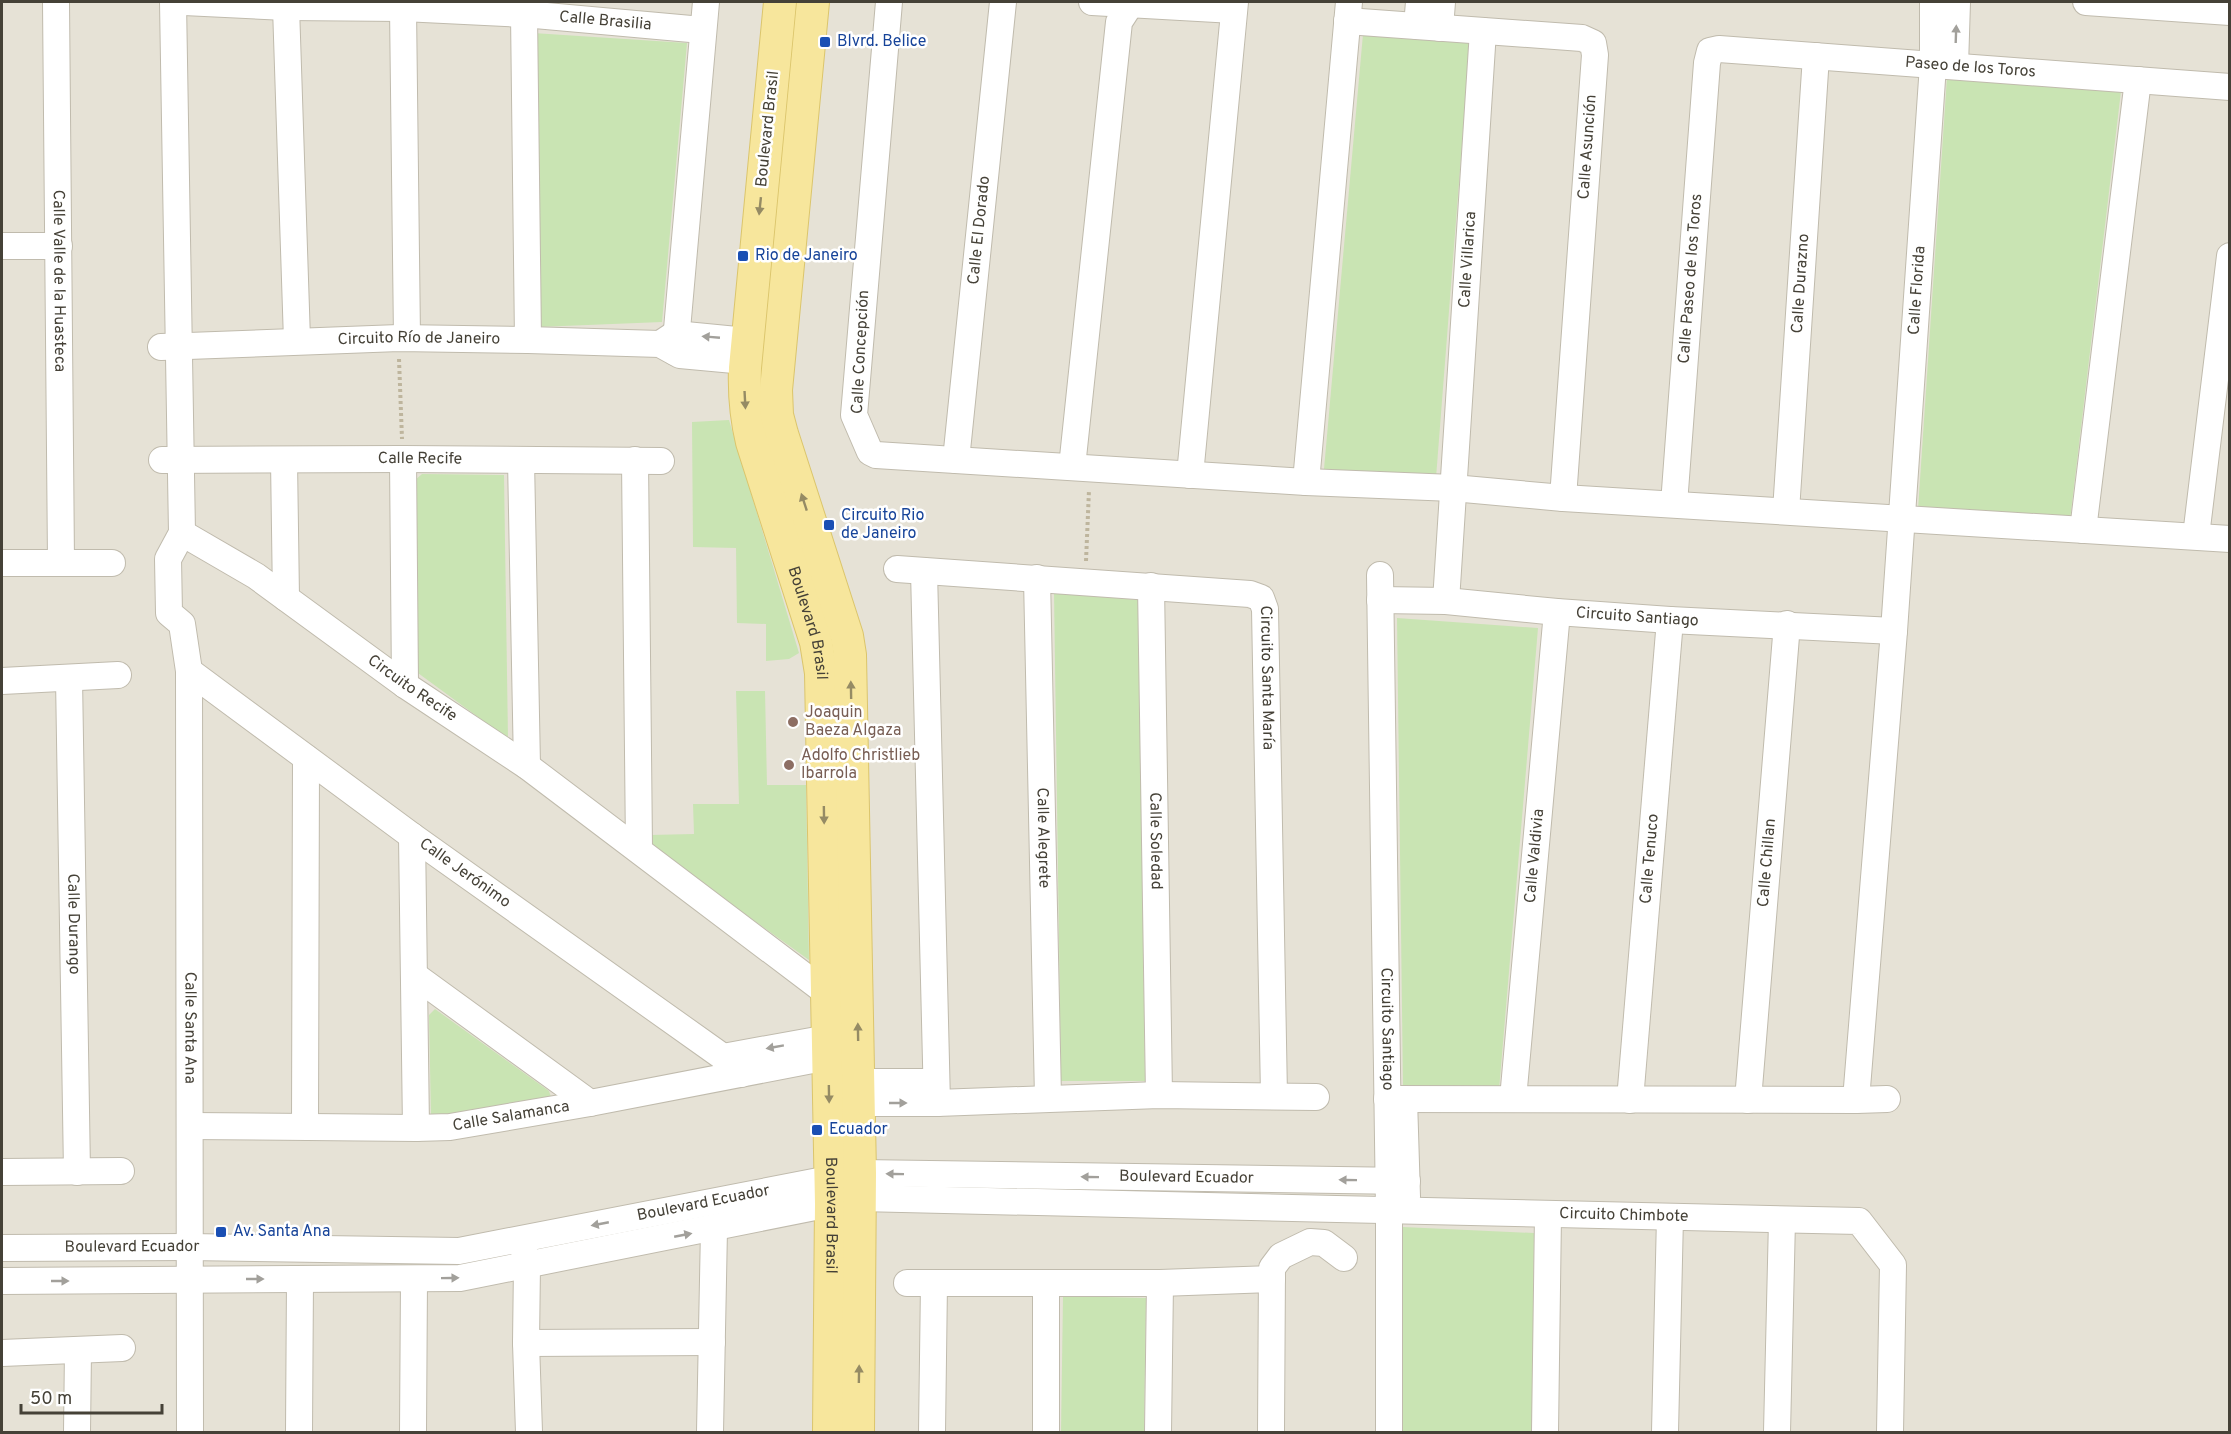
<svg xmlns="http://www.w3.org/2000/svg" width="2231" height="1434" font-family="Overpass,sans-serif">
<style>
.residential{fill:#e6e2d6}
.green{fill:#c9e4b3}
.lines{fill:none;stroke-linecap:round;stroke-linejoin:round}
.minor-casing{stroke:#c0bbad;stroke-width:28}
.major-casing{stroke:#dbc56c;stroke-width:34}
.path{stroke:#beb59d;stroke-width:4;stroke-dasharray:3 3;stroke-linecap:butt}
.minor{stroke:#fff;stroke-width:26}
.major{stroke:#f7e69c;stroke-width:32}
.oneway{fill:#a2a09b}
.oneway2{fill:#958b64}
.transit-dot{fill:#1a4fb4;stroke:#fff;stroke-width:2}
.education-dot{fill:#8d6e63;stroke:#fff;stroke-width:2}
.labels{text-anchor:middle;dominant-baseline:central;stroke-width:5;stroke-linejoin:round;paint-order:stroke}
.street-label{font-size:16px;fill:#454137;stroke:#fff}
.transit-label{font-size:16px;fill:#164399;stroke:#fff;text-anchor:start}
.education-label{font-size:16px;fill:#785e54;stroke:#fff;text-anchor:start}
</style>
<rect width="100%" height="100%" fill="#f2f0e7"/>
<rect class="residential" x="2" y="2" width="2227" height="1430"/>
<g class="green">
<path d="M533 33 687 43 662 322 538 327Z"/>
<path d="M1363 34 1470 41 1436 478 1324 469Z"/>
<path d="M1947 77 2121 91 2070 520 1918 510Z"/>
<path d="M729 420 799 653 789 659 766 661V624L737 623 736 548 693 547 692 422Z"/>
<path d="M422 474 504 475 508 739 418 673 414 481Z"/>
<path d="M1054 593 1139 600 1145 1081H1061Z"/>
<path d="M1397 618 1538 628 1499 1090 1403 1088Z"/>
<path d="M736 691H765L767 785H806L809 960 649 845V835L694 834 693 804H739Z"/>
<path d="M435 1009 549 1091 551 1097 549 1099 455 1117H431L429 1015Z"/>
<path d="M1403 1227 1534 1233 1532 1432H1401Z"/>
<path d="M1063 1296 1146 1298 1144 1432H1061Z"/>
</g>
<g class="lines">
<defs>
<g id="minor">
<path id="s1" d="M56 2 61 562"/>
<path id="s2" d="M173 2 182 533 168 559 169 613 182 624 189 671 190 1432"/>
<path id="s3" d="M184 2 286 7 403 8 524 14 702 30"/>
<path d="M889 2 854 415 870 452 876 455 1306 482 1453 488 1563 498 2230 539"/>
<path d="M1092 2 1234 10"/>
<path d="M2086 2 2230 12"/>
<path d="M286 7 297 340"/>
<path d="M403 8 407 338"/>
<path d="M524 14 528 340"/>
<path d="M1347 21 1582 38 1593 43 1595 55 1563 498"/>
<path d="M1417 26 1419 2"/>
<path d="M1440 28 1442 2"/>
<path d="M1955 66 1957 2"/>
<path d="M2 246H59"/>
<path d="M660 344 675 334 747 341"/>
<path id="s4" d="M161 347 399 338 528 340 660 344 680 355 745 361"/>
<path d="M675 352 706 2"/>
<path d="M403 459 405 685"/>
<path id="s5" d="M162 460 403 459 661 461"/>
<path d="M284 460 286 598"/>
<path d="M521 460 527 766"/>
<path d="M635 460 639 849"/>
<path id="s6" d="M956 460 1003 2"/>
<path d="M1072 467 1119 22 1132 2"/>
<path d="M1190 475 1235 2"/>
<path d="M1306 482 1349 2"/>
<path id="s7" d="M1674 504 1707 63 1710 51 1719 49 2230 87"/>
<path id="s8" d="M1786 511 1816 56"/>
<path d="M2083 530 2138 80"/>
<path id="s9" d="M182 533 256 576 405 685 527 766 827 993"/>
<path d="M2196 536 2230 256"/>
<path d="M2 563H112"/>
<path id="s10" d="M897 569 1250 594 1261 598 1265 609 1274 1096"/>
<path d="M924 571 937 1103"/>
<path id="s11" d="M1380 575 1389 1210V1432"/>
<path id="s12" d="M1037 578 1048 1098"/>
<path id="s13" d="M1151 586 1159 1095"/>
<path id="s14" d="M1380 600 1446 601 1557 612 1670 620 1894 631"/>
<path id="s15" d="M1446 601 1483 31"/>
<path id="s16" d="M189 671 412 836 723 1057 741 1074"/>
<path id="s17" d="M69 678 77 1172"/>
<path d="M2 681 118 675"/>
<path d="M412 836 416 1128"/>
<path d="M414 975 590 1103"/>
<path d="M723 1057 828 1038"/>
<path d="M859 1082H936"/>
<path d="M1387 1099 1856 1100 1887 1099"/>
<path d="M1404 1099 1407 1197"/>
<path id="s18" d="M1513 1099 1557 612"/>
<path id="s19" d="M1630 1100 1670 620"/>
<path id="s20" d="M1748 1100 1787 624"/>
<path id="s21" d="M1856 1100 1894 631 1933 65V2"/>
<path d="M859 1103H937L1159 1095 1316 1097"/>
<path d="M305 1125 306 758"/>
<path id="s22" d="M190 1126 416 1128 450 1127 590 1103 828 1057"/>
<path d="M2 1172 121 1171"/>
<path id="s23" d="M2 1248 188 1247 459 1251 860 1173 1407 1181"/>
<path d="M524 1251 527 1265 526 1343 529 1432"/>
<path id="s24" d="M2 1281 460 1278 860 1198 1859 1221 1893 1265 1890 1432"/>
<path d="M907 1283H1160L1272 1279"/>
<path d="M1046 1283V1432"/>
<path d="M526 1343 712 1342"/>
<path d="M2 1353 122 1348"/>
<path d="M77 1432 78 1350"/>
<path d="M299 1432 300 1279"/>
<path d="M413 1432 414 1279"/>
<path d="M710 1432 714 1229"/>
<path d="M932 1432 934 1283"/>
<path d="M1158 1432 1160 1283"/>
<path d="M1271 1432 1272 1268 1281 1256 1310 1242 1324 1243 1344 1258"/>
<path d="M1545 1432 1548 1215"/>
<path d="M1665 1432 1670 1217"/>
<path d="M1777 1432 1782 1220"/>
</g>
<g id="major">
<path id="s25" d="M780 2 745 368C744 394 746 417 752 442L816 642 821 673 831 1204 829 1432"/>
<path d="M813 2 776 390 777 415 782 434 847 636 850 655 860 1173 858 1432"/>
</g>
</defs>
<use href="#minor" class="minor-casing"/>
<use href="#major" class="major-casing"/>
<g class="path">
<path d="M399 359 402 439"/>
<path d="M1086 561 1089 490"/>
</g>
<use href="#minor" class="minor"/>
<use href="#major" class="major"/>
</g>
<defs><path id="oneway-solid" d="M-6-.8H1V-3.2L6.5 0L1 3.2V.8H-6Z" transform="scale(1.5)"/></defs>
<g class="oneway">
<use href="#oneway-solid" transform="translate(1956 34) rotate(-88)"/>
<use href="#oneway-solid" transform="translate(711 337) rotate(-175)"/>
<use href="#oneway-solid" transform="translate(775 1047) rotate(170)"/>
<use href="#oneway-solid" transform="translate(898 1103)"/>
<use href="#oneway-solid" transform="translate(895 1174) rotate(-179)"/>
<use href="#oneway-solid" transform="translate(1090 1177) rotate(-179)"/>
<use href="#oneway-solid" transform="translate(1348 1180) rotate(-179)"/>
<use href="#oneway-solid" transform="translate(600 1224) rotate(169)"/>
<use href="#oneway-solid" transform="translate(683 1235) rotate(-11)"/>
<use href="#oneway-solid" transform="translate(450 1278) rotate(-1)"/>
<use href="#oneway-solid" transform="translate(255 1279)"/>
<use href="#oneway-solid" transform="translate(60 1281)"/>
</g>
<g class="oneway2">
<use href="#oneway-solid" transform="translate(760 206) rotate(96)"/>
<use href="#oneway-solid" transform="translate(745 400) rotate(87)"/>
<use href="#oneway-solid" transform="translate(804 502) rotate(-108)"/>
<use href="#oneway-solid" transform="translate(851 690) rotate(-91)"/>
<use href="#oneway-solid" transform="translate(824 815) rotate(89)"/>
<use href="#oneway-solid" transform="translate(858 1032) rotate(-91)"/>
<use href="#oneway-solid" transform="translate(829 1094) rotate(89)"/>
<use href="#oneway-solid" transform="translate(859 1374) rotate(-89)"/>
</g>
<g class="transit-dot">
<rect x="819" y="36" width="12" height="12" rx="3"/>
<rect x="737" y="250" width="12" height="12" rx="3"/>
<rect x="823" y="519" width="12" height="12" rx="3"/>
<rect x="811" y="1124" width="12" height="12" rx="3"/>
<rect x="215" y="1226" width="12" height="12" rx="3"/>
</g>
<g class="education-dot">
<circle cx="793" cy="722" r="6"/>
<circle cx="789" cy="765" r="6"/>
</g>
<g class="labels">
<g class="street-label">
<text stroke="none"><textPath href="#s3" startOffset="422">Calle Brasilia</textPath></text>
<text stroke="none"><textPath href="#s7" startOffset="716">Paseo de los Toros</textPath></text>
<text transform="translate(768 129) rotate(-84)">Boulevard Brasil</text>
<text transform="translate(1588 147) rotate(-86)">Calle Asunción</text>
<text stroke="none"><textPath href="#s6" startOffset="231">Calle El Dorado</textPath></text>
<text stroke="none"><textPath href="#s15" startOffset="342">Calle Villarica</textPath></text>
<text stroke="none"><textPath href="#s7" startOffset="226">Calle Paseo de los Toros</textPath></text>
<text stroke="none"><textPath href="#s1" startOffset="279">Calle Valle de la Huasteca</textPath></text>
<text stroke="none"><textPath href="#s8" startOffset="228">Calle Durazno</textPath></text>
<text stroke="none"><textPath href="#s21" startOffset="812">Calle Florida</textPath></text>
<text stroke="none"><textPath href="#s4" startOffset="258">Circuito Río de Janeiro</textPath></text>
<text transform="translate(861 352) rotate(-87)">Calle Concepción</text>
<text stroke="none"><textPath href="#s5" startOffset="258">Calle Recife</textPath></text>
<text stroke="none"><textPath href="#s14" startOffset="258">Circuito Santiago</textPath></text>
<text stroke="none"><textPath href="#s25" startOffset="632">Boulevard Brasil</textPath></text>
<text stroke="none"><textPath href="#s10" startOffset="446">Circuito Santa María</textPath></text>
<text stroke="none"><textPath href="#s9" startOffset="278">Circuito Recife</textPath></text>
<text stroke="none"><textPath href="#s12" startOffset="260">Calle Alegrete</textPath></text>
<text stroke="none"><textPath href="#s13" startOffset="255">Calle Soledad</textPath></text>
<text stroke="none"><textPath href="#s18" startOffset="244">Calle Valdivia</textPath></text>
<text stroke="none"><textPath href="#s19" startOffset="242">Calle Tenuco</textPath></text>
<text stroke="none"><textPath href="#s20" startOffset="238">Calle Chillan</textPath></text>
<text stroke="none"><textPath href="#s16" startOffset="342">Calle Jerónimo</textPath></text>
<text stroke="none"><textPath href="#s17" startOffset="246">Calle Durango</textPath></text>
<text stroke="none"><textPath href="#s2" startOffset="1036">Calle Santa Ana</textPath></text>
<text stroke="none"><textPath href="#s11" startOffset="454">Circuito Santiago</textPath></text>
<text stroke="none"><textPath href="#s22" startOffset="322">Calle Salamanca</textPath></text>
<text stroke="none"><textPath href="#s23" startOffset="1192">Boulevard Ecuador</textPath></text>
<text stroke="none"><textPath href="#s23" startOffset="706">Boulevard Ecuador</textPath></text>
<text stroke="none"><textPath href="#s25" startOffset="1226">Boulevard Brasil</textPath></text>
<text stroke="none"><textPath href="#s24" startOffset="1630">Circuito Chimbote</textPath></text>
<text stroke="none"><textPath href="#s23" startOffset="130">Boulevard Ecuador</textPath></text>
</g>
<g class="transit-label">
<text x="837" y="42">Blvrd. Belice</text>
<text x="755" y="256">Rio de Janeiro</text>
<text x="841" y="516">Circuito Rio<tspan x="841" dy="18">de Janeiro</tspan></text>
<text x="829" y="1130">Ecuador</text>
<text x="233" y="1232">Av. Santa Ana</text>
</g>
<g class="education-label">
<text x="805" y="713">Joaquin<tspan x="805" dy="18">Baeza Algaza</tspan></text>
<text x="801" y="756">Adolfo Christlieb<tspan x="801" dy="18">Ibarrola</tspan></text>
</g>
</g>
<rect width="2231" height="1434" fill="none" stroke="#454137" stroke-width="6"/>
<path d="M21 1404v9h141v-9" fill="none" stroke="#454137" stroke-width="3"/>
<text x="30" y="1404" font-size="18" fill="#454137" stroke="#ffffff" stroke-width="4.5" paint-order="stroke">50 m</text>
</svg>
